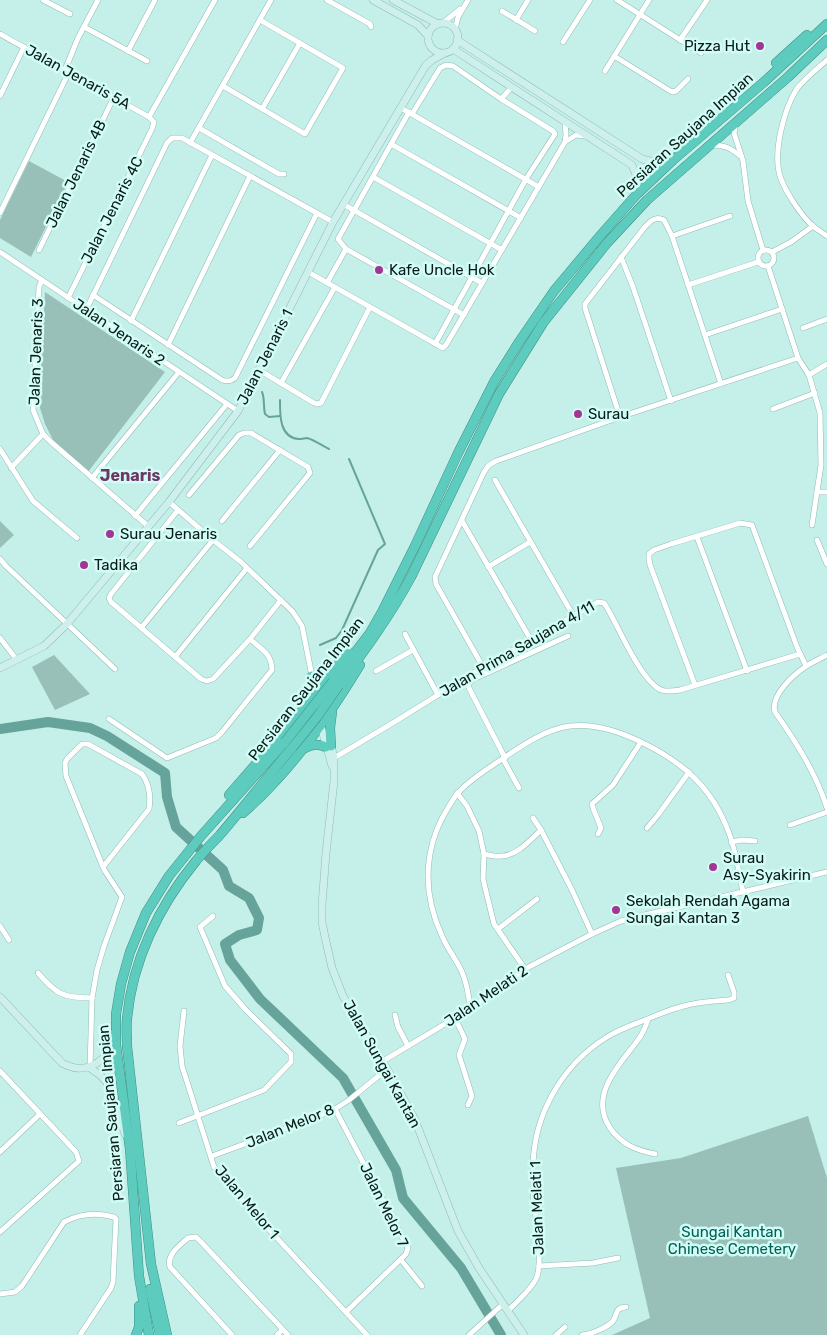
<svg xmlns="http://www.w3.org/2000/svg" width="827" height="1335" font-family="Rubik,sans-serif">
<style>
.green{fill:#99bfb9}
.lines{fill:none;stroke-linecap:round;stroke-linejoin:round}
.stream{stroke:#66a49b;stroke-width:2}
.river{stroke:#66a49b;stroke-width:10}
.street-casing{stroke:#90bbb4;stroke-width:6}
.secondary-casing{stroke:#90bbb4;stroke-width:8}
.highway-casing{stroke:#408e84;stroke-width:10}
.street{stroke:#fff;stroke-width:5}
.secondary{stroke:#cef0ec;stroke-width:7}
.highway{stroke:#5dccbe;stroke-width:9}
.highway-bridge-casing{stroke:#408e84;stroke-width:10;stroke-linecap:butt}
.highway-bridge{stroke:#5dccbe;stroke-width:9}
.poi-dot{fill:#a43593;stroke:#d1fdf6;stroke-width:2}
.labels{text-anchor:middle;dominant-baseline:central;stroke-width:5;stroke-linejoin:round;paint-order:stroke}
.poi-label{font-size:15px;fill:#091a18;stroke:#d1fdf6;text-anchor:start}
.street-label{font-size:15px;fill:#091a18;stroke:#d1fdf6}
.park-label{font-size:15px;fill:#045f57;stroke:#d1fdf6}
.neighbourhood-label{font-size:16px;font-weight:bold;fill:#6e3764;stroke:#d1fdf6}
</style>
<rect width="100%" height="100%" fill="#c4f0e9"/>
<g class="green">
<path d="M29 161 68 182 31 257 0 238V220Z"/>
<path d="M45 292 165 372 88 472 53 440 45 424 40 408V389Z"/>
<path d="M0 521 14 535 0 548Z"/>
<path d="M54 655 90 694 55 710 32 667Z"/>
<path d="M808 1116 827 1178V1335H612L650 1318 616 1168 681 1158Z"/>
</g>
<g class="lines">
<g class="stream">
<path d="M262 392C265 399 263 406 265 414L269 417 280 416"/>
<path d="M280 400C280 414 279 438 299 439 302 439 305 438 307 438 315 440 322 446 329 449"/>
<path d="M320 645 336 638 342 630 378 550 385 544 349 459"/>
</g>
<path class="river" d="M0 729 48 722 90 728 107 736 165 773 167 797 176 827 223 870 229 886 249 898 259 918 257 930 239 935 225 944 230 960 260 999 343 1078 396 1170 403 1198 461 1268 501 1335"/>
<defs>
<g id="street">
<path d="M43 0 70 14"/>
<path d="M327 0 370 24 371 27"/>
<path d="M617 0 701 53"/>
<path d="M502 11 535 31"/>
<path d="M516 20 528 0"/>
<path d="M443 23 460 9"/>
<path d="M84 27 147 61"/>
<path d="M455 30 458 17 468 0"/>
<path d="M0 34 149 117 154 122 152 129 68 298"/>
<path d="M680 40 707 0"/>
<path d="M563 42 590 0"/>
<path d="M128 51 155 0"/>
<path d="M614 56 672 92 676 91 688 79"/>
<path d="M827 60C818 68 802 81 796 90 784 110 774 149 779 172 782 188 802 217 814 227 818 230 823 233 827 236"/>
<path d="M65 70 78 38 98 0"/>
<path d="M605 71 649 0"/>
<path d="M223 86 305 134 343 68 260 20"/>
<path d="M0 96 24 47"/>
<path d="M501 99 512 87"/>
<path d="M401 108 539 187"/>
<path d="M262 109 300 43"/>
<path d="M409 112 338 239 346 249 464 315"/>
<path d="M412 114 440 68 446 65 453 66 501 99 553 131 555 134 526 179 435 344"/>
<path d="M149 117 215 0"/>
<path d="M736 123 734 133 743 161 748 201 763 250"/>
<path d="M199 128 279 174H284"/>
<path d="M565 142 576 135 586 136"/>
<path d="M190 143 271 0"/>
<path d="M391 144 521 218"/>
<path d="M712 145C724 145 731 148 740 156"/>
<path d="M373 177 502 250"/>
<path d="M343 204 482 283"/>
<path d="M0 213 69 72"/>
<path d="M672 236 730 216"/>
<circle cx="766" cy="258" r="8"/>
<path d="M39 250 114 97"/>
<path d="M0 252 238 411"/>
<path d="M772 252 791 242 813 226"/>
<path d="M621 257 633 287 671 401"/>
<path d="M768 266 798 358 809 375 820 413 821 465 812 525"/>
<path d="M308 272 443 348 446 345 565 142 566 135 565 122"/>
<path d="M42 280 39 287 33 410 43 434 51 442 148 526"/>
<path d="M327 283 346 249"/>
<path d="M688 285 758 262"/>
<path d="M93 295 222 380C228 382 231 381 235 378L317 213"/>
<path d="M86 310 167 143 172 138H182L333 222"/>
<path d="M131 321 212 155"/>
<path d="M803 328 827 319"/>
<path d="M705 335 782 309"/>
<path d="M168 345 250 176"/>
<path d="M259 370 314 403 317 404 321 403 370 307"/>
<path d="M809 375 827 364"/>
<path d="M281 383 335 287"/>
<path d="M773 409 815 393"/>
<path d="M620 417 585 308V304L644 228C650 221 655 216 664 220L672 236 721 384"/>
<path d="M0 449 33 501 77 538"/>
<path d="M11 468 43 434"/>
<path d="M92 478 179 372"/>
<path d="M495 480 573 615"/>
<path d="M817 492H827"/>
<path d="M189 495 239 435 244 433H251L308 467 310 473 250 546"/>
<path d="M169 502 213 540 241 562 293 612 302 626 312 676 317 690"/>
<path d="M178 510 111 594 109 598 111 602 201 679 207 681 213 679 250 639 281 600"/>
<path d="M135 516 227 404"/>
<path d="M222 521 280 450"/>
<path d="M462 521 531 640"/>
<path d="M697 537 747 671"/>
<path d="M817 540 827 564"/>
<path d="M0 559 6 566 115 669"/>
<path d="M488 567 530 542"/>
<path d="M141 628 213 540"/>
<path d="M405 634 438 695"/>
<path d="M0 638 17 660"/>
<path d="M827 655C820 659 812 662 805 667 793 675 770 696 775 712 796 742 816 773 827 808"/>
<path d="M175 657 247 568"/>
<path d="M483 667 436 584 435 577 484 472 489 465 496 461 620 417 798 358"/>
<path d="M376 671 413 650"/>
<path d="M312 676 311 688 313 696"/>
<path d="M695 685 650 565 649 559V554L654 550 671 544 740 523 752 525 797 647 806 666"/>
<path d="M109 719 167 758 216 738 222 732 272 670C272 654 261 649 250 639"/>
<path d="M334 758 396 721 483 667 598 602 604 603 606 606C619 627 640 680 661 690 667 692 674 691 680 690L800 654"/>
<path d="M505 758 469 688 468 685 472 680 478 677 568 636"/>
<path d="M503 759 519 788"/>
<path d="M457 793 467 806 479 831 484 854 483 879 494 924 525 969"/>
<path d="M533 818 541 830 572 890 592 934"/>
<path d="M790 825 827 812"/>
<path d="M647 828 658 815 689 772"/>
<path d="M598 834 601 828 593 808 592 804 613 785 641 742"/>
<path d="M731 842 742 840 755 841"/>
<path d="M484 854C490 855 495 857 501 856 517 856 530 840 541 830"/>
<path d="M0 926 9 940"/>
<path d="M498 929 537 899"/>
<path d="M38 973C56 994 63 998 92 998"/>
<path d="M470 1009C469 996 467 984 462 972 456 959 447 948 442 936 430 910 425 882 430 854 433 836 439 822 449 806 452 802 454 797 458 793 468 781 483 772 496 763 519 748 542 730 570 726 594 723 618 731 639 741 683 762 712 787 729 833 736 852 739 873 743 892"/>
<path d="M184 1011 180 1046 182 1066 214 1167 250 1209 367 1335"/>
<path d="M395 1015 398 1027 408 1046"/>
<path d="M455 1018 465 1039 459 1055 472 1096 468 1105"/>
<path d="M648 1019C646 1026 643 1033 638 1040 620 1064 588 1095 610 1128 622 1145 636 1150 655 1154"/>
<path d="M383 1061 470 1009 525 969 592 934 621 921 636 917 827 872"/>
<path d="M90 1068 92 998 97 970 104 946 122 897 105 871 103 867 66 776 65 763 67 759 82 744H88L142 774C150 785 151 796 149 809L103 867"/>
<path d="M0 1071 76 1152 79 1161 0 1232"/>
<path d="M335 1109 408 1248 406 1254 346 1312"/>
<path d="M179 1123 264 1090 291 1062V1054L246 1010 225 986 200 927 213 916"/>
<path d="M0 1152 40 1114"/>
<path d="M212 1156 312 1119 335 1109 349 1100 387 1069"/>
<path d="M401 1260 422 1286"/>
<path d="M539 1266 593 1263 618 1258"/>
<path d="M0 1294 15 1292 22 1286 64 1222C80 1214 96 1212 114 1217L116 1219 113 1282 111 1288 80 1335"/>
<path d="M508 1311C517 1301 530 1291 536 1279 544 1263 535 1213 533 1193 533 1184 533 1175 533 1166 534 1114 562 1065 607 1037 618 1030 632 1025 645 1020 658 1015 670 1009 684 1006 698 1002 714 1001 729 1000L734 998V992L728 975"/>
<path d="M232 1335 170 1267C166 1255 180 1245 188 1238L196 1237 203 1244 288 1335"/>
<path d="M277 1335 282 1330"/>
<path d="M469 1335 503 1304"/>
<path d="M556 1335 565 1327"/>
<path d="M582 1335C591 1334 607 1328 613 1321 618 1314 614 1308 626 1307"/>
</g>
<g id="secondary">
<path d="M373 0 418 25 428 36"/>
<path d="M393 0 438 24"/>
<circle cx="443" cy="38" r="15"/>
<path d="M457 40 642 159 654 162 673 160"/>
<path d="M453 49 632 165 637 177V194"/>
<path d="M0 668 44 646 66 625 169 502 238 411 333 222 426 65 432 60 445 53"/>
<path d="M320 723 332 766"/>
<path d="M330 742 334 758V781L326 853 322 905V922L325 937 332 968 343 996 387 1069 415 1120 458 1231 479 1268 524 1335"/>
<path d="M0 997 62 1063C85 1076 101 1063 116 1045"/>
<path d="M90 1068 100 1075 109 1085 125 1134"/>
</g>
<g id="highway">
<path d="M776 63 807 35"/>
<path d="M312 676 318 680H325"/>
<path d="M333 681 370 633 382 612 415 546 458 453 494 382 519 342 554 291 600 236 637 194 673 160 764 82 827 24"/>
<path d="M339 685C365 650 390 616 411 577L499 394 543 323 607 243 647 200 788 77 827 40"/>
<path d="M331 746 330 728 332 712"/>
<path d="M305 748C313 744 318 744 326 747"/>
<path d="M229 795 295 719 348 651"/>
<path d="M243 813C291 771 327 719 360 665"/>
<path d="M150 1289 160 1335"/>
<path d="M136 1335 139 1327V1306"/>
<path d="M149 1335 139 1276 130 1149 116 1045V1014L121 984 130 952 146 913 169 876 201 836 285 742"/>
<path d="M167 1335 151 1264 127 1046C127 1037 126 1028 127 1019 132 961 159 906 196 861 203 852 211 844 219 836 244 807 267 777 292 748"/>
</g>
</defs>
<use href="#street" class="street-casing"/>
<use href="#secondary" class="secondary-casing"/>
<use href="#highway" class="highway-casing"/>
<use href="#street" class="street"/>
<use href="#secondary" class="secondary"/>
<use href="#highway" class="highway"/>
<defs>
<g id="highway-bridge">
<path d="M285 742 333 681"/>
<path d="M292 748 317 717 339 685"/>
</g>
</defs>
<use href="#highway-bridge" class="highway-bridge-casing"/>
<use href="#highway-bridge" class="highway-bridge"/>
</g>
<g class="poi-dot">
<circle cx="760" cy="46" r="5"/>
<circle cx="379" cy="270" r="5"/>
<circle cx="578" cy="414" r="5"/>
<circle cx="110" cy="534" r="5"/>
<circle cx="84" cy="565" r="5"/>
<circle cx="713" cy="867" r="5"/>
<circle cx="616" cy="910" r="5"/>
</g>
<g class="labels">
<g class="poi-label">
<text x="750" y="46" text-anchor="end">Pizza Hut</text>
<text x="389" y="270">Kafe Uncle Hok</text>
<text x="588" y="414">Surau</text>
<text x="120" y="534">Surau Jenaris</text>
<text x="94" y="565">Tadika</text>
<text x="723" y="858">Surau<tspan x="723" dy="17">Asy-Syakirin</tspan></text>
<text x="626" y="901">Sekolah Rendah Agama<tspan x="626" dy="17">Sungai Kantan 3</tspan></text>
</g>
<g class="street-label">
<text transform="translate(78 77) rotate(29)">Jalan Jenaris 5A</text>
<text transform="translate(685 135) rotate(-42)">Persiaran Saujana Impian</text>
<text transform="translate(76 174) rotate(-64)">Jalan Jenaris 4B</text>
<text transform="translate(112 210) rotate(-63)">Jalan Jenaris 4C</text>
<text transform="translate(119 332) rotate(34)">Jalan Jenaris 2</text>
<text transform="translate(36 352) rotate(-88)">Jalan Jenaris 3</text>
<text transform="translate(265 357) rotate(-63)">Jalan Jenaris 1</text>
<text transform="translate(517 649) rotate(-30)">Jalan Prima Saujana 4/11</text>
<text transform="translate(306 689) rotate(-52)">Persiaran Saujana Impian</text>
<text transform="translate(486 996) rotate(-34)">Jalan Melati 2</text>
<text transform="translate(382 1064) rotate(61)">Jalan Sungai Kantan</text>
<text transform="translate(111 1113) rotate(-95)">Persiaran Saujana Impian</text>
<text transform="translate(290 1126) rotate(-22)">Jalan Melor 8</text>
<text transform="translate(247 1202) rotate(50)">Jalan Melor 1</text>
<text transform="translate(384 1205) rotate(64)">Jalan Melor 7</text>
<text transform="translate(537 1208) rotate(-92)">Jalan Melati 1</text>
</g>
<g class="park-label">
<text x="732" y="1232">Sungai Kantan<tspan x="732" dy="17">Chinese Cemetery</tspan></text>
</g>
<g class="neighbourhood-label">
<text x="130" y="475">Jenaris</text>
</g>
</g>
</svg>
